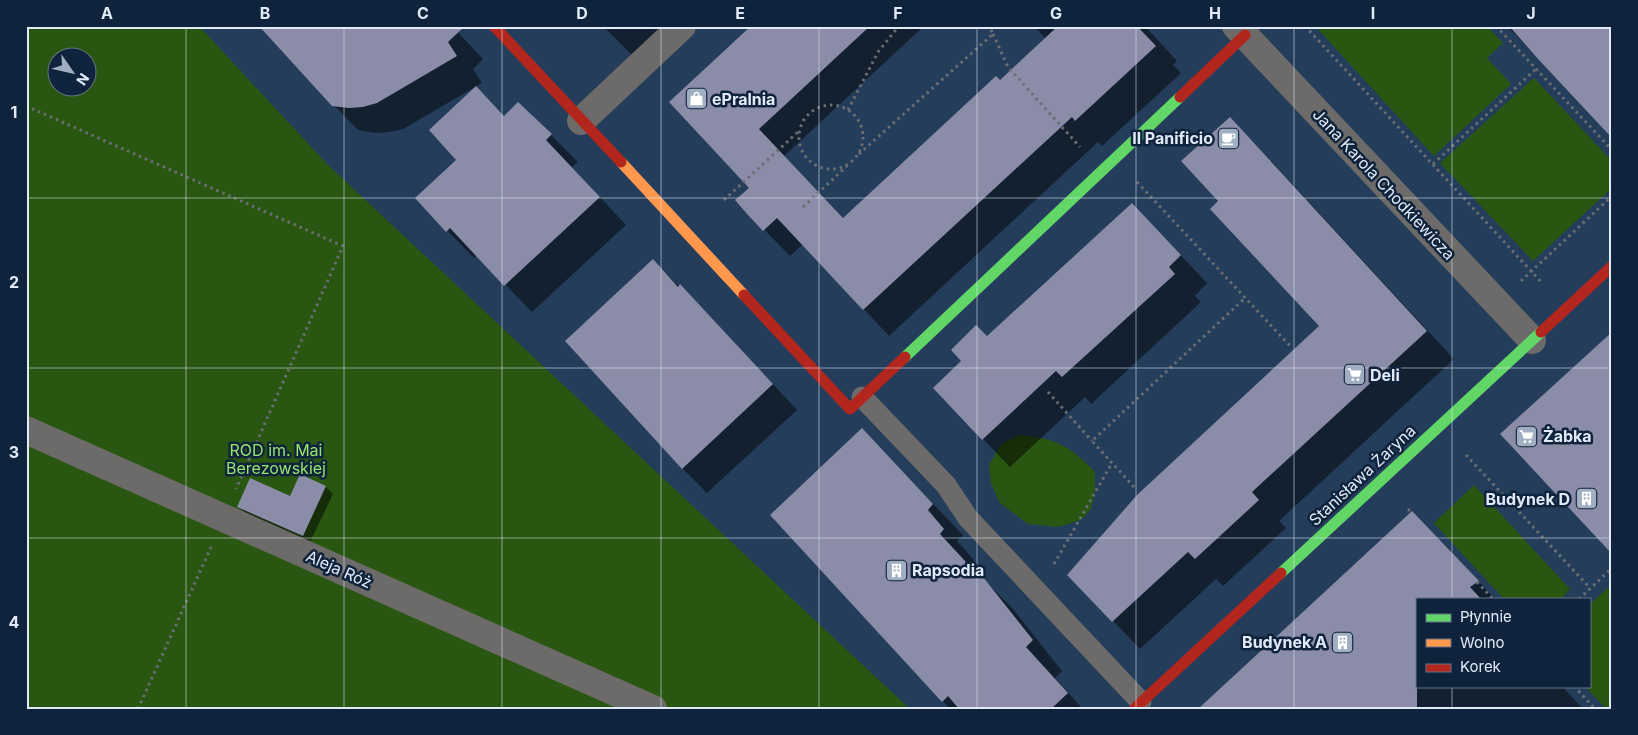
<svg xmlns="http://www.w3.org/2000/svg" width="1638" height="735" font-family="Inter,sans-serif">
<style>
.green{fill:#295611;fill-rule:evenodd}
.shadow{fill:#0007}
.building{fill:#8b8ca7}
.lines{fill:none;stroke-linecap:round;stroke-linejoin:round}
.path{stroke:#6a6f73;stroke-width:3;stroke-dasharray:2.5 4;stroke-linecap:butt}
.lane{stroke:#6c6b69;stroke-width:21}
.street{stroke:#6c6b69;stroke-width:28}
.fast{stroke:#63d668;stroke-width:11}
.slow{stroke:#ff974d;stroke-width:11}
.jam{stroke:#b3261e;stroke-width:11}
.grid{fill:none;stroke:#e1ebf8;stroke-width:1;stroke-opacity:0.55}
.labels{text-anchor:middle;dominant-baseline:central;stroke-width:5;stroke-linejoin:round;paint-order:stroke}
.poi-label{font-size:16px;font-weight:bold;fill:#e1ebf8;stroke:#10233c;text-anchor:start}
.street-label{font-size:16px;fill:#e1ebf8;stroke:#10233c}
.park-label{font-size:16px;fill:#96e66c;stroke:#10233c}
.neatline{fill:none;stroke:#e1ebf8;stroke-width:2}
.grid-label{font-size:16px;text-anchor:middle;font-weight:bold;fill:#e1ebf8}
</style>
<rect width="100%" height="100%" fill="#243d5b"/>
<g class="green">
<path d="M26 26H199L328 165 910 709H26ZM58 58H88V88H58Z"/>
<path d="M1315 26H1487L1503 43 1487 58 1511 84 1434 156Z"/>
<path d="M1534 78 1612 161V188L1533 261 1440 163Z"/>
<path d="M1019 435C1056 438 1070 446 1095 472V490L1091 509 1081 520 1058 527 1028 524 1000 503 991 483 989 465 1001 444Z"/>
<path d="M1474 485 1570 589 1561 599H1504L1434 523Z"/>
<path d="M1612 584V709H1606L1585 686H1589V605Z"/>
</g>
<g class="shadow">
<path d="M452 26 483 59 473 69 482 83 403 129 390 132 376 133 358 130 332 103Z"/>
<path d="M603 26H667L634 57Z"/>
<path d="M753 26H924L784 156 844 219 1000 82 1046 39 1034 26H1145L1177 61 1173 65 1181 73 1102 146 1098 142 889 336 803 244 790 256 749 214Z"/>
<path d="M1507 26H1612L1542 62Z"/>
<path d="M476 88 505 116 551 135 578 162 572 167 626 225 532 312 477 255 474 258 416 198 458 160Z"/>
<path d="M1230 119 1257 146 1454 359 1279 521 1286 528 1223 586 1216 579 1140 649 1069 575 1321 326 1220 202Z"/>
<path d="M1132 204 1207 283 1195 296 1201 302 1091 404 1085 397 1010 467 983 439 987 338Z"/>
<path d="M653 261 705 311 797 410 707 493 682 468Z"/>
<path d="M862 430 963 535 957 541 974 560 969 565 1013 609 1062 671 1055 678 1083 709H950L943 701Z"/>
<path d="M301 476 326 487 333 494 310 542 245 513 238 506 290 498Z"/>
<path d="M1440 540 1495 599H1417V686H1562L1583 709H1200Z"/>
</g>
<g class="building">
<path d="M259 26H465L448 42 457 56 377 103 363 107 349 108 332 106Z"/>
<path d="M751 26H870L759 129 843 218 996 76 1000 80 1058 26H1137L1156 46 1075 121 1072 117 863 310 777 218 763 231 748 215 735 200 749 188 669 102Z"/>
<path d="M1509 26H1612V138L1539 60Z"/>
<path d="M476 86 504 116 518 102 552 134 546 140 600 197 504 286 450 228 446 232 415 198 456 160 429 130Z"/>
<path d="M1230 117 1427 331 1252 492 1259 500 1195 559 1188 552 1112 622 1067 575 1137 495 1319 326 1210 209 1218 201 1181 161Z"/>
<path d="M1132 203 1181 255 1169 267 1175 274 1062 377 1056 371 982 440 933 388 961 361 951 350 976 325 987 336Z"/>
<path d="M653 259 678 287 680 284 773 384 682 469 565 341Z"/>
<path d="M1612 332V554L1500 434Z"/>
<path d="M862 428 933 504 928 510 944 529 940 534 966 562 983 577 1033 640 1026 647 1068 693 1051 709H959L948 696 942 702 770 515Z"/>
<path d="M300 474 326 486 303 536 237 507 250 478 290 496Z"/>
<path d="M1412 511 1479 581 1470 587 1481 599H1417V709H1198Z"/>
</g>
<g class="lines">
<g class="path">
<path d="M1305 26 1543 284"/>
<path d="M1496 26 1612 150"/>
<path d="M993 34 1008 67 1080 147"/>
<circle cx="831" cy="137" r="32"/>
<path d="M26 106 343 246 236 489"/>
<path d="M848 110 878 52 899 26"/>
<path d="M859 154 993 34 989 26"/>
<path d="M1433 164 1536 69"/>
<path d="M1137 182 1292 348"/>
<path d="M724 200 799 131"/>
<path d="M803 207 847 166"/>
<path d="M1521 281 1612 196"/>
<path d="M1048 392 1092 441"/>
<path d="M1466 455 1590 588"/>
<path d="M1134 487 1092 441 1245 298"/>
<path d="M1408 509 1411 512"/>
<path d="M1054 564 1112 463"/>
<path d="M1477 582 1493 599"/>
<path d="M1579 599 1612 568"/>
<path d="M1574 686 1595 709"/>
<path d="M138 709 211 547"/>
</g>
<path class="lane" d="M862 397 946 485 968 518 1141 702"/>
<g class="street">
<path d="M1236 26 1532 340"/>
<path d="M581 121 682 26"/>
<path d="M26 430 653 709"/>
</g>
<g class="fast">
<path d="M905 357 1180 97"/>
<path d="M1281 573 1541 332"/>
</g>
<path class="slow" d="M621 162 744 295"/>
<g class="jam">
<path d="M494 26 621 162"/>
<path d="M1180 97 1245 35"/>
<path d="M744 295 850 409 905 357"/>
<path d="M1541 332 1612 266"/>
<path d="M1134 709 1281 573"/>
</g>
</g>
<path class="grid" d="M186 26V709M344 26V709M502 26V709M661 26V709M819 26V709M977 26V709M1136 26V709M1294 26V709M1452 26V599M26 198H1612M26 368H1612M26 538H1612M1452 686V709"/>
<defs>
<symbol id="shop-square" viewBox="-11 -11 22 22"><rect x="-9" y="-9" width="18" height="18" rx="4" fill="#9faec1" stroke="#10233c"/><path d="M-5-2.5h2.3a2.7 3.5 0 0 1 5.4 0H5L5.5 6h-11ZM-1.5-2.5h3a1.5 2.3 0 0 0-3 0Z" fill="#fff"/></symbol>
<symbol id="cafe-square" viewBox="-11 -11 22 22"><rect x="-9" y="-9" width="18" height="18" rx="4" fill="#9faec1" stroke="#10233c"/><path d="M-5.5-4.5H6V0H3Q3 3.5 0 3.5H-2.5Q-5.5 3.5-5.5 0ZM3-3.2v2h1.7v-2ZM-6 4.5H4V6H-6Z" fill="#fff"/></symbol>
<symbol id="supermarket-square" viewBox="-11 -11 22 22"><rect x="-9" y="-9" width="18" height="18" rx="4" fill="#9faec1" stroke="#10233c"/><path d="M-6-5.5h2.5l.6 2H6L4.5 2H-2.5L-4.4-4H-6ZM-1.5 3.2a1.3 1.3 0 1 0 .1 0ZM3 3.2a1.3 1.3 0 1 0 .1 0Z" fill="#fff"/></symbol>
<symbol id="building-square" viewBox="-11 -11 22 22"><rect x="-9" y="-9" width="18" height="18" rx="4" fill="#9faec1" stroke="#10233c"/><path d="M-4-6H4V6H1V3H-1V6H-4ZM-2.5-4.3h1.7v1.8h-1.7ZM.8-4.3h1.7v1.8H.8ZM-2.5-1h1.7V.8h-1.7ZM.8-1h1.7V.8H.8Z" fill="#fff"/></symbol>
</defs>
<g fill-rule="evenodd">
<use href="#shop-square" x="684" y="86" width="25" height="25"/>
<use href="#cafe-square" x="1216" y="126" width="25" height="25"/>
<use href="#supermarket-square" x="1342" y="362" width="25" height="25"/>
<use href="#supermarket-square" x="1514" y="424" width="25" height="25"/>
<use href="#building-square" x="1574" y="486" width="25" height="25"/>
<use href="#building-square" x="884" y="558" width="25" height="25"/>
<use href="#building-square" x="1330" y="630" width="25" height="25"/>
</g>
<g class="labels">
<g class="poi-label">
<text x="712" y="99">ePralnia</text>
<text x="1213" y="138" text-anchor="end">Il Panificio</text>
<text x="1370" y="375">Deli</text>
<text x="1543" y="436">Żabka</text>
<text x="1570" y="499" text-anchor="end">Budynek D</text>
<text x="912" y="570">Rapsodia</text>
<text x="1327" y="642" text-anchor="end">Budynek A</text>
</g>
<g class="street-label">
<text transform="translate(1384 184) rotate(47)">Jana Karola Chodkiewicza</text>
<text transform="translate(1362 475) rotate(-43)">Stanisława Żaryna</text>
<text transform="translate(339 569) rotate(24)">Aleja Róż</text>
</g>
<g class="park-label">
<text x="276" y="450">ROD im. Mai<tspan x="276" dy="18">Berezowskiej</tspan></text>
</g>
</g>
<rect width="1638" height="735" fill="none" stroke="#10233c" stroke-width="55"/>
<rect x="1416" y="598" width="175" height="90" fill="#10233c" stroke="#647387"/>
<rect x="1426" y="614" width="25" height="8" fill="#63d668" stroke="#647387"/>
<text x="1460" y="622" font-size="15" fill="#e1ebf8">Płynnie</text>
<rect x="1426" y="639" width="25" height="8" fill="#ff974d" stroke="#647387"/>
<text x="1460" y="648" font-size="15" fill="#e1ebf8">Wolno</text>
<rect x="1426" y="664" width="25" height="8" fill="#b3261e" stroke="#647387"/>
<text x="1460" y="672" font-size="15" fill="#e1ebf8">Korek</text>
<g transform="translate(72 72) rotate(124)"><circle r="24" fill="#10233c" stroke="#647387"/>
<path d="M0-4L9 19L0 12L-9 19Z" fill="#9faec1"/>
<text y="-8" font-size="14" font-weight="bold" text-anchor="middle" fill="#e1ebf8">N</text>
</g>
<rect x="28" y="28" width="1582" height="680" class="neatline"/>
<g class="grid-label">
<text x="107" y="19">A</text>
<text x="265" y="19">B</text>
<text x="423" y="19">C</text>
<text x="582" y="19">D</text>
<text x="740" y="19">E</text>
<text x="898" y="19">F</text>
<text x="1056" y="19">G</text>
<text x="1215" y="19">H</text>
<text x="1373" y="19">I</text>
<text x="1531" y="19">J</text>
<text x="14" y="118">1</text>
<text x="14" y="288">2</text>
<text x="14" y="458">3</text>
<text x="14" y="628">4</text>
</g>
</svg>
